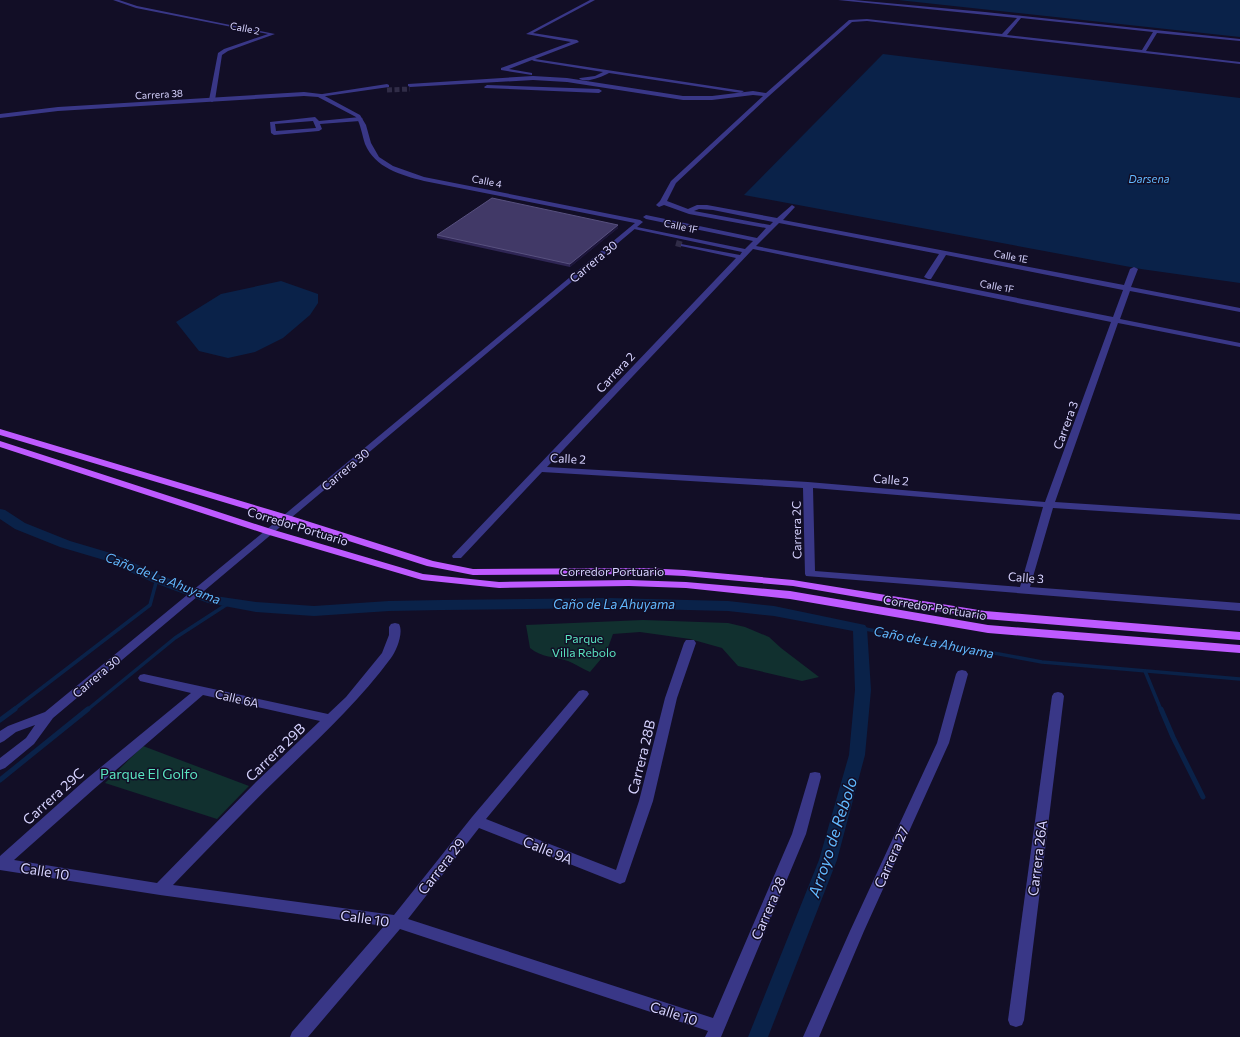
<svg xmlns="http://www.w3.org/2000/svg" width="1240" height="1037" font-family="Commissioner,sans-serif">
<style>
.green{fill:#11302f}
.water{fill:#0a2249}
.lines{fill:none;stroke-linecap:round;stroke-linejoin:round}
.stream-far1{stroke:#0a2249;stroke-width:3.5}
.stream{stroke:#0a2249;stroke-width:5}
.canal{fill:#0a2249;fill-rule:evenodd}
.minor-tunnel-far1{stroke:#302c47;stroke-width:5;stroke-dasharray:5 2.5;stroke-linecap:butt}
.minor-tunnel{stroke:#302c47;stroke-width:6;stroke-dasharray:6 3;stroke-linecap:butt}
.minor{fill:#393787;fill-rule:evenodd}
.tertiary{fill:#393787;fill-rule:evenodd}
.primary{fill:#be5aff;fill-rule:evenodd}
.wall{fill:#2f2655}
.shaded-wall{fill:#1c153a}
.building{fill:#413967;stroke:#58517f}
.labels{text-anchor:middle;dominant-baseline:central;stroke-width:3;stroke-linejoin:round;paint-order:stroke}
.far-street-label{font-size:10px;fill:#d7d3ff;stroke:#120e26}
.far-water-label{font-size:11px;font-style:italic;fill:#61b9ff;stroke:#120e26}
.street-label{font-size:12px;fill:#d7d3ff;stroke:#120e26}
.park-label{font-size:12px;fill:#5ae4bf;stroke:#120e26}
.water-label{font-size:13px;font-style:italic;fill:#61b9ff;stroke:#120e26}
.near-street-label{font-size:14px;fill:#d7d3ff;stroke:#120e26}
.near-park-label{font-size:14px;fill:#5ae4bf;stroke:#120e26}
.near-water-label{font-size:16px;font-style:italic;fill:#61b9ff;stroke:#120e26}
</style>
<rect width="100%" height="100%" fill="#120e26"/>
<g class="green">
<path d="M643 620 728 623 745 627 769 637 781 648 819 677 802 681 738 666 722 648 690 639 640 632 613 634 606 653 590 672C583 669 575 664 568 661 554 656 542 658 530 648L526 625Z"/>
<path d="M143 746 249 786 217 819 105 783Z"/>
</g>
<g class="water">
<path d="M898 0H1240V37Z"/>
<path d="M883 54 1240 98V283L1141 269 744 195Z"/>
<path d="M281 281 318 294V303L310 315 283 338 255 352 228 358 199 351 176 322 221 294Z"/>
</g>
<g class="lines">
<g class="stream-far1">
<path d="M860 628 1042 662 1240 679"/>
<path d="M1145 671 1161 710"/>
<path d="M13 710 150 605 157 579"/>
<path d="M87 710 175 638 229 603"/>
</g>
<g class="stream">
<path d="M1161 709 1173 737 1203 797"/>
<path d="M0 720 15 709"/>
<path d="M0 780 88 709"/>
</g>
<path class="canal" d="M0 509 5 510 25 523 70 541 114 554 162 576 215 596 256 602 314 606 389 601 442 600 608 598 728 601 774 606 865 625 867 628 871 690 865 755 837 860 768 1037H748L819 860 849 755 855 690 853 631 774 616 728 611 608 608 442 610 389 611 314 616 256 612 208 603 152 582 104 560 60 547 15 529 0 519Z"/>
<path class="minor-tunnel-far1" d="M387 90 410 89"/>
<path class="minor-tunnel" d="M676 243 683 245"/>
<g class="minor">
<path d="M113 0H119L137 6 275 34 228 51 222 55 215 100 212 102 209 100 218 53 224 49 268 34 136 8Z"/>
<path d="M590 0H595L533 33 577 40 579 42 535 59 744 91 741 93 609 73C601 77 588 83 579 79L580 78 595 76 603 72 534 61 532 60 509 69 532 73V75L501 70V68L571 42 526 34Z"/>
<path d="M838 0H854L985 12 1240 39V41L1157 33 1146 51 1240 62V64L867 21 852 22 769 96 676 183 667 201 688 209 697 205H707L777 218 792 205 795 207 783 220 1124 285 1130 269 1134 267 1138 269 1131 287 1240 308V312L1130 291 1120 319 1240 343V347L1118 323 1055 502 1240 514V520L1053 508 1030 587 1240 603V611L806 576 805 574 803 488 542 472 461 558H453L452 556 736 258 681 246V244L740 255 742 252 634 229 632 228V226L745 249 753 241 646 219 643 217 646 215 757 238 766 228 689 214 664 205 659 207 656 205 660 201 671 181 763 96 753 95 712 100H683L567 82 533 80 410 87 408 86V84L533 76 567 78 683 96H712L753 91 766 93 849 20 867 19 1002 34 1017 18ZM1021 18 1153 32 1142 50 1007 35ZM699 209 713 210 773 222 770 225 694 211ZM779 223 939 254 924 277 928 279H931L946 255 1123 290 1113 317 756 246ZM753 249 1111 322 1045 502 808 482 547 467ZM813 488 1043 507 1020 587 815 571Z"/>
<path d="M387 84 389 85V87L319 97 316 95Z"/>
<path d="M487 85 599 89 602 91 599 93 485 88 484 87Z"/>
<path d="M315 117 319 121 360 117 363 119 360 121 320 124 322 129 319 131 274 135 271 133 270 122ZM313 121 316 128 276 131 275 124Z"/>
<path d="M395 623 399 624C404 633 396 651 391 658 358 703 317 740 278 778 242 813 208 849 173 885L394 915 472 817 579 691 583 690 587 691 589 694 587 697 486 819 616 870 639 801 665 698 684 643 686 640H694L696 643 677 698 653 801 625 882 620 884 615 882 479 828 408 919 713 1018 792 834 809 777 810 773 815 772 820 773 821 777 806 834 721 1037H705L708 1031 400 929 308 1037H290L292 1032 384 926 160 895 0 870V856L84 781 191 693 140 681 138 678 140 675 144 674 328 714 346 697 382 653 389 635V627L391 624ZM203 695 320 721 256 782 157 883 14 860 94 789Z"/>
<path d="M962 670 966 671 968 674 949 743 864 931 819 1037H803L850 931 937 743 956 674 958 671Z"/>
<path d="M1058 692 1062 693 1064 696 1024 1020 1022 1025 1016 1027 1010 1025 1008 1020 1052 696 1054 693Z"/>
</g>
<path class="tertiary" d="M304 92 321 94 360 115 366 125 371 143 379 157 393 166 424 177 640 220 643 222 53 718 34 744 5 768 0 770V758L26 738 35 725 16 732 4 741 0 743V731L8 726 45 712 266 530 635 223 424 181C401 175 375 168 365 144 362 135 361 125 356 117L318 97 304 96 58 111 0 118V114L58 107Z"/>
<g class="primary">
<path d="M0 429 291 516 433 561 473 569 644 568 684 570 793 580 985 611 1240 632V640L985 619 793 586 684 576 644 574 473 575 427 566 283 520 0 435Z"/>
<path d="M0 441 274 530 423 574 499 582 629 580 686 582 790 591 988 625 1240 645V653L988 633 790 599 686 588 629 586 499 588 422 580 266 534 0 447Z"/>
</g>
</g>
<path class="wall" d="M618 228 570 267 437 238V235Z"/>
<path class="shaded-wall" d="M618 225V228L570 267V264Z"/>
<path class="building" d="M492 198 618 225 570 264 437 235Z"/>
<g class="labels">
<g class="far-street-label">
<text transform="translate(245 28) rotate(11)">Calle 2</text>
<text transform="translate(159 94) rotate(-3)">Carrera 38</text>
<text transform="translate(487 181) rotate(11)">Calle 4</text>
<text transform="translate(681 226) rotate(12)">Calle 1F</text>
<text transform="translate(1011 256) rotate(11)">Calle 1E</text>
<text transform="translate(997 286) rotate(11)">Calle 1F</text>
</g>
<g class="far-water-label">
<text x="1149" y="178">Darsena</text>
</g>
<g class="street-label">
<text transform="translate(593 261) rotate(-40)">Carrera 30</text>
<text transform="translate(615 372) rotate(-47)">Carrera 2</text>
<text transform="translate(1065 425) rotate(-70)">Carrera 3</text>
<text transform="translate(568 458) rotate(3)">Calle 2</text>
<text transform="translate(345 469) rotate(-40)">Carrera 30</text>
<text transform="translate(891 479) rotate(5)">Calle 2</text>
<text transform="translate(298 526) rotate(17)">Corredor Portuario</text>
<text transform="translate(796 530) rotate(-91)">Carrera 2C</text>
<text x="612" y="571">Corredor Portuario</text>
<text transform="translate(1026 577) rotate(4)">Calle 3</text>
<text transform="translate(935 607) rotate(9)">Corredor Portuario</text>
<text transform="translate(96 676) rotate(-40)">Carrera 30</text>
<text transform="translate(237 698) rotate(13)">Calle 6A</text>
</g>
<g class="park-label">
<text x="584" y="638">Parque<tspan x="584" dy="14">Villa Rebolo</tspan></text>
</g>
<g class="water-label">
<text transform="translate(163 578) rotate(21)">Caño de La Ahuyama</text>
<text x="614" y="604">Caño de La Ahuyama</text>
<text transform="translate(934 642) rotate(11)">Caño de La Ahuyama</text>
</g>
<g class="near-street-label">
<text transform="translate(275 752) rotate(-44)">Carrera 29B</text>
<text transform="translate(641 757) rotate(-76)">Carrera 28B</text>
<text transform="translate(53 796) rotate(-42)">Carrera 29C</text>
<text transform="translate(548 850) rotate(22)">Calle 9A</text>
<text transform="translate(891 857) rotate(-66)">Carrera 27</text>
<text transform="translate(1037 858) rotate(-83)">Carrera 26A</text>
<text transform="translate(441 866) rotate(-52)">Carrera 29</text>
<text transform="translate(45 871) rotate(9)">Calle 10</text>
<text transform="translate(768 908) rotate(-67)">Carrera 28</text>
<text transform="translate(365 918) rotate(8)">Calle 10</text>
<text transform="translate(674 1013) rotate(18)">Calle 10</text>
</g>
<g class="near-park-label">
<text x="149" y="773">Parque El Golfo</text>
</g>
<g class="near-water-label">
<text transform="translate(832 837) rotate(-72)">Arroyo de Rebolo</text>
</g>
</g>
</svg>
